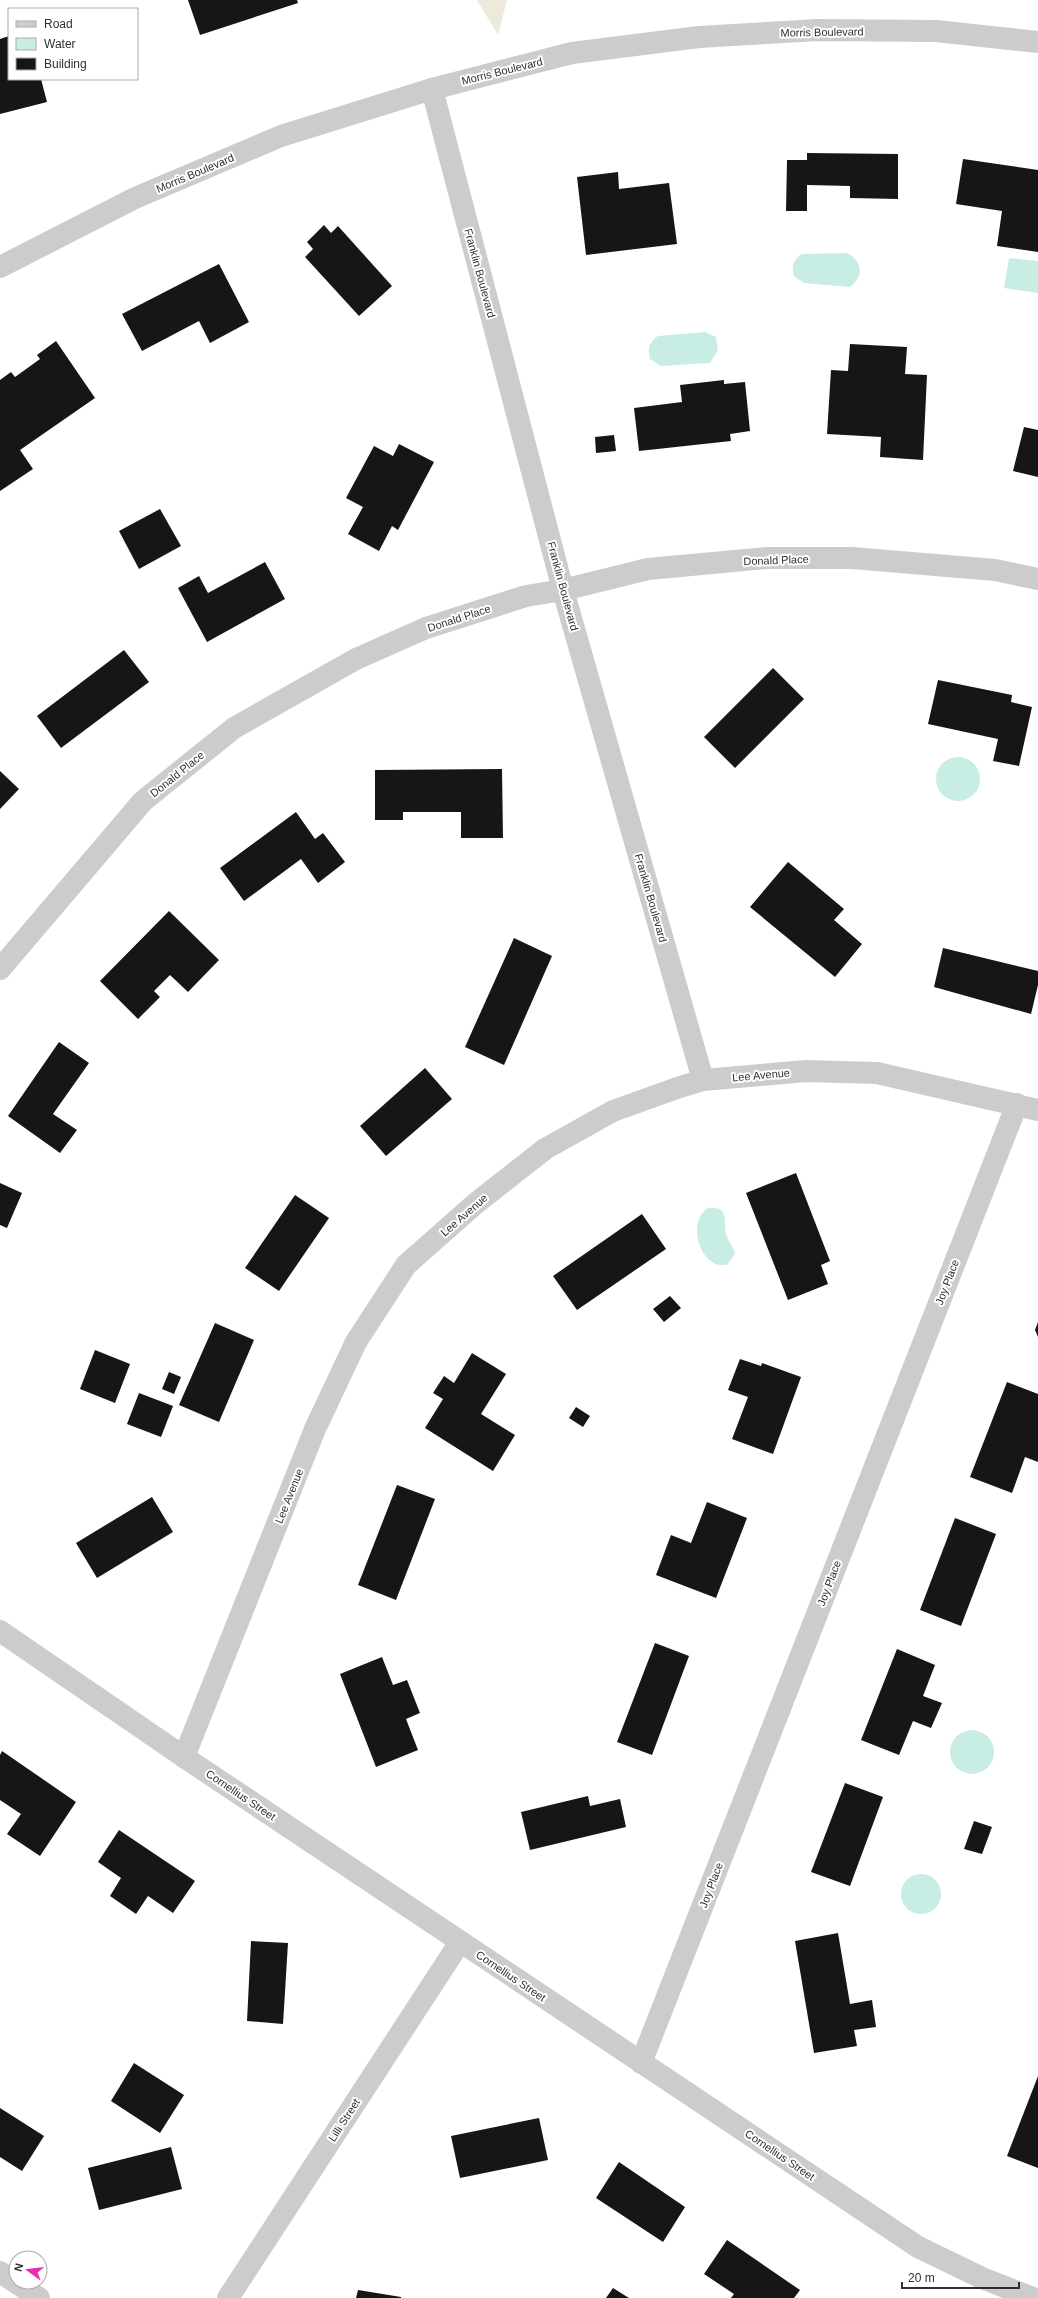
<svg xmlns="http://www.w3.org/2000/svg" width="1038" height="2298" font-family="Arial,sans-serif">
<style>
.green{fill:#edeadb}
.water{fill:#c7ede4}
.building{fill:#161616}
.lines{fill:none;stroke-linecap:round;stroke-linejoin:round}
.street{stroke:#ccc;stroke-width:22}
.labels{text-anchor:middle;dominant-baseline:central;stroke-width:4;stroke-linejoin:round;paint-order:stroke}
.street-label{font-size:11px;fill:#2f2f2f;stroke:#fff}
</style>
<rect width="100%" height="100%" fill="#fff"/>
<path class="green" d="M477 0H507L498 35Z"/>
<g class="water">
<path d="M847 253C863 262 864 276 850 287L804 283 794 276C791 266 793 260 802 254Z"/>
<path d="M1009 258 1038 261V293L1004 288Z"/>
<path d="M705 332 716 337 718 350 710 363 661 366 650 359C647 349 649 342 658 336Z"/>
<circle cx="958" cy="779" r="22"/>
<path d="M708 1208C730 1206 723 1220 726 1234 728 1242 734 1246 735 1254L727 1265C700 1270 686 1221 708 1208Z"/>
<circle cx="972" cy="1752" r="22"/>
<circle cx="921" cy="1894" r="20"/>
</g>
<g class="building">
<path d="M188 0H297L298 3 200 35Z"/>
<path d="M9 36V79H41L47 102 0 114V39Z"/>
<path d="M807 153 898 154V199L850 198V186L807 185V211H786L787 160H807Z"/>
<path d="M963 159 1038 170V252L997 246 1002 211 956 204Z"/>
<path d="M618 172 619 189 669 183 677 244 586 255 577 177Z"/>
<path d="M324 225 331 233 338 226 392 286 359 316 305 257 313 249 307 242Z"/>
<path d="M219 264 249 322 210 343 199 321 142 351 122 314Z"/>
<path d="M56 341 95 398 20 450 33 469 0 491V380L11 372 15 377 40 359 37 355Z"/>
<path d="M850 344 907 347 905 374 927 375 923 460 880 457 881 437 827 434 831 370 848 371Z"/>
<path d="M724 380V384L745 382 750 431 730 434 731 441 639 451 634 408 682 402 680 385Z"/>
<path d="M1024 427 1038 430V477L1013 471Z"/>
<path d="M614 435 616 451 596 453 595 437Z"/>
<path d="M399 444 434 462 398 530 392 526 379 551 348 534 363 507 346 498 374 446 393 456Z"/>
<path d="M160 509 181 546 139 569 119 531Z"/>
<path d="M265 562 285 599 207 642 178 588 199 576 208 593Z"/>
<path d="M124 650 149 682 61 748 37 716Z"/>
<path d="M773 668 804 699 735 768 704 737Z"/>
<path d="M938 680 1012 695 1011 702 1032 707 1019 766 993 761 998 739 928 724Z"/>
<path d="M502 769 503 838H461V812H403V820H375V770Z"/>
<path d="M0 771 19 789 0 809Z"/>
<path d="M296 812 315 839 323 833 345 862 318 883 301 859 244 901 220 868Z"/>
<path d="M788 862 844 909 834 920 862 944 835 977 750 907Z"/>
<path d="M169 911 219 960 188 992 170 975 154 991 160 997 138 1019 100 981Z"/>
<path d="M514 938 552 956 504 1065 465 1047Z"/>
<path d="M943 948 1038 971V985L1031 1014 934 987Z"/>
<path d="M59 1042 89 1063 53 1114 77 1130 60 1153 8 1116Z"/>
<path d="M425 1068 452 1099 386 1156 360 1126Z"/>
<path d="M796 1173 830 1261 821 1265 828 1284 788 1300 746 1193Z"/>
<path d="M0 1183 22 1193 7 1228 0 1225Z"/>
<path d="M295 1195 329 1218 279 1291 245 1268Z"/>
<path d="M642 1214 666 1249 577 1310 553 1276Z"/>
<path d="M670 1296 681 1308 664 1322 653 1309Z"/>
<path d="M1038 1322V1337L1035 1330Z"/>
<path d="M215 1323 254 1340 219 1422 179 1405Z"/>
<path d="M95 1350 130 1364 115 1403 80 1389Z"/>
<path d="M472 1353 506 1374 481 1414 515 1435 493 1471 425 1428 443 1399 433 1393 444 1376 454 1383Z"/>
<path d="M740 1359 761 1366 762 1363 801 1377 773 1454 732 1439 748 1397 728 1390Z"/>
<path d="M169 1372 181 1377 174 1394 162 1389Z"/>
<path d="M1007 1382 1038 1394V1462L1025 1457 1012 1493 970 1477Z"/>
<path d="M139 1393 173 1406 161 1437 127 1424Z"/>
<path d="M576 1407 590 1416 583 1427 569 1418Z"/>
<path d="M397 1485 435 1499 396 1600 358 1585Z"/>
<path d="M152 1497 173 1532 97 1578 76 1543Z"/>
<path d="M707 1502 747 1518 716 1598 656 1575 671 1535 691 1543Z"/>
<path d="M955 1518 996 1534 961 1626 920 1610Z"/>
<path d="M655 1643 689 1656 652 1755 617 1742Z"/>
<path d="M897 1649 935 1665 923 1696 942 1703 931 1728 913 1721 899 1755 861 1740Z"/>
<path d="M382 1657 393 1685 407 1680 420 1713 406 1719 418 1750 376 1767 340 1674Z"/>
<path d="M2 1751 76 1802 40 1856 7 1834 21 1814 0 1800V1755Z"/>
<path d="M845 1783 883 1797 850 1886 811 1872Z"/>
<path d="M588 1796 590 1806 620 1799 626 1827 530 1850 521 1812Z"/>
<path d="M974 1821 992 1827 982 1854 964 1849Z"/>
<path d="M119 1830 195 1881 173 1913 148 1896 136 1914 110 1896 121 1878 98 1862Z"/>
<path d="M838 1933 850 2004 872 2000 876 2027 854 2030 857 2046 814 2053 795 1941Z"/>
<path d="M251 1941 288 1943 283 2024 247 2021Z"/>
<path d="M134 2063 184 2095 160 2133 111 2101Z"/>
<path d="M1038 2076V2168L1007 2156Z"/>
<path d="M0 2108 44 2136 22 2171 0 2157Z"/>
<path d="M539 2118 548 2160 460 2178 451 2136Z"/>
<path d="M171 2147 182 2189 99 2210 88 2168Z"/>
<path d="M619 2162 685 2207 663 2242 596 2198Z"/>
<path d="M727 2240 800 2290 794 2298H731L734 2294 704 2274Z"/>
<path d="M613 2288 629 2298H606Z"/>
<path d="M358 2290 401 2297V2298H356Z"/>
</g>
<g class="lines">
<g class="street">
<path d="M432 89 563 590 703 1080"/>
<path d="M0 267 135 198 281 136 432 89 572 53 699 37 818 30 936 31 1038 42"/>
<path d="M0 969 143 801 234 728 356 659 426 628 526 596 563 590 648 569 766 558H852L995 570 1038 579"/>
<path d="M0 1631 184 1757 918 2247 982 2278 1033 2298"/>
<path d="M184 1757 315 1429 356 1342 406 1265 475 1204 545 1149 613 1111 680 1087 703 1080 806 1071 877 1073 1038 1110"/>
<path d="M641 2063 1017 1104"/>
<path d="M0 2272 39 2298"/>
<path d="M228 2298 460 1942"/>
</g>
</g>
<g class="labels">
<g class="street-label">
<text transform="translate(822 32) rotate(-1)">Morris Boulevard</text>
<text transform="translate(502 71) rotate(-14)">Morris Boulevard</text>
<text transform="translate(195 173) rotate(-23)">Morris Boulevard</text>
<text transform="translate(480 273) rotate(75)">Franklin Boulevard</text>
<text transform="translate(776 560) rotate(-2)">Donald Place</text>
<text transform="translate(563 586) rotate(75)">Franklin Boulevard</text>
<text transform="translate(459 618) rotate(-18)">Donald Place</text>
<text transform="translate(177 774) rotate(-39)">Donald Place</text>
<text transform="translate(651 898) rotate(74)">Franklin Boulevard</text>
<text transform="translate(761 1075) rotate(-5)">Lee Avenue</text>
<text transform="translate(464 1215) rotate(-41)">Lee Avenue</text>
<text transform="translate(947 1282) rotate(-69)">Joy Place</text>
<text transform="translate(289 1496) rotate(-68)">Lee Avenue</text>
<text transform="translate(829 1583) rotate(-69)">Joy Place</text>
<text transform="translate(241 1795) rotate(34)">Cornellius Street</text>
<text transform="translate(711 1885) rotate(-69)">Joy Place</text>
<text transform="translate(511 1976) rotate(34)">Cornellius Street</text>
<text transform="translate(344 2120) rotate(-57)">Lilli Street</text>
<text transform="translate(780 2155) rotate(34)">Cornellius Street</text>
</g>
</g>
<rect x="8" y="8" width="130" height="72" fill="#ffffff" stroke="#acacac"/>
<rect x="16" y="21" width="20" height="6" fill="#cccccc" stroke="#acacac"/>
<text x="44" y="28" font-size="12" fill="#2f2f2f">Road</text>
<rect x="16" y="38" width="20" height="12" fill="#c7ede4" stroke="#acacac"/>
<text x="44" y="48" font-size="12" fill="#2f2f2f">Water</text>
<rect x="16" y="58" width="20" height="12" fill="#161616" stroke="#acacac"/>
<text x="44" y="68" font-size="12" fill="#2f2f2f">Building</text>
<g transform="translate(28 2270) rotate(285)"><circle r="19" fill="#ffffff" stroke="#acacac"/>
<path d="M0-3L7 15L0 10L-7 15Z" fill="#ee28b4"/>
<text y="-6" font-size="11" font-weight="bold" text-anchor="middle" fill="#2f2f2f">N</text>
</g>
<path d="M902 2282v6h117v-6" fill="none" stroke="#2f2f2f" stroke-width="2"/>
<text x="908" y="2282" font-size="12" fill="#2f2f2f" stroke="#ffffff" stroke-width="3" paint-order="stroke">20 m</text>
</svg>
